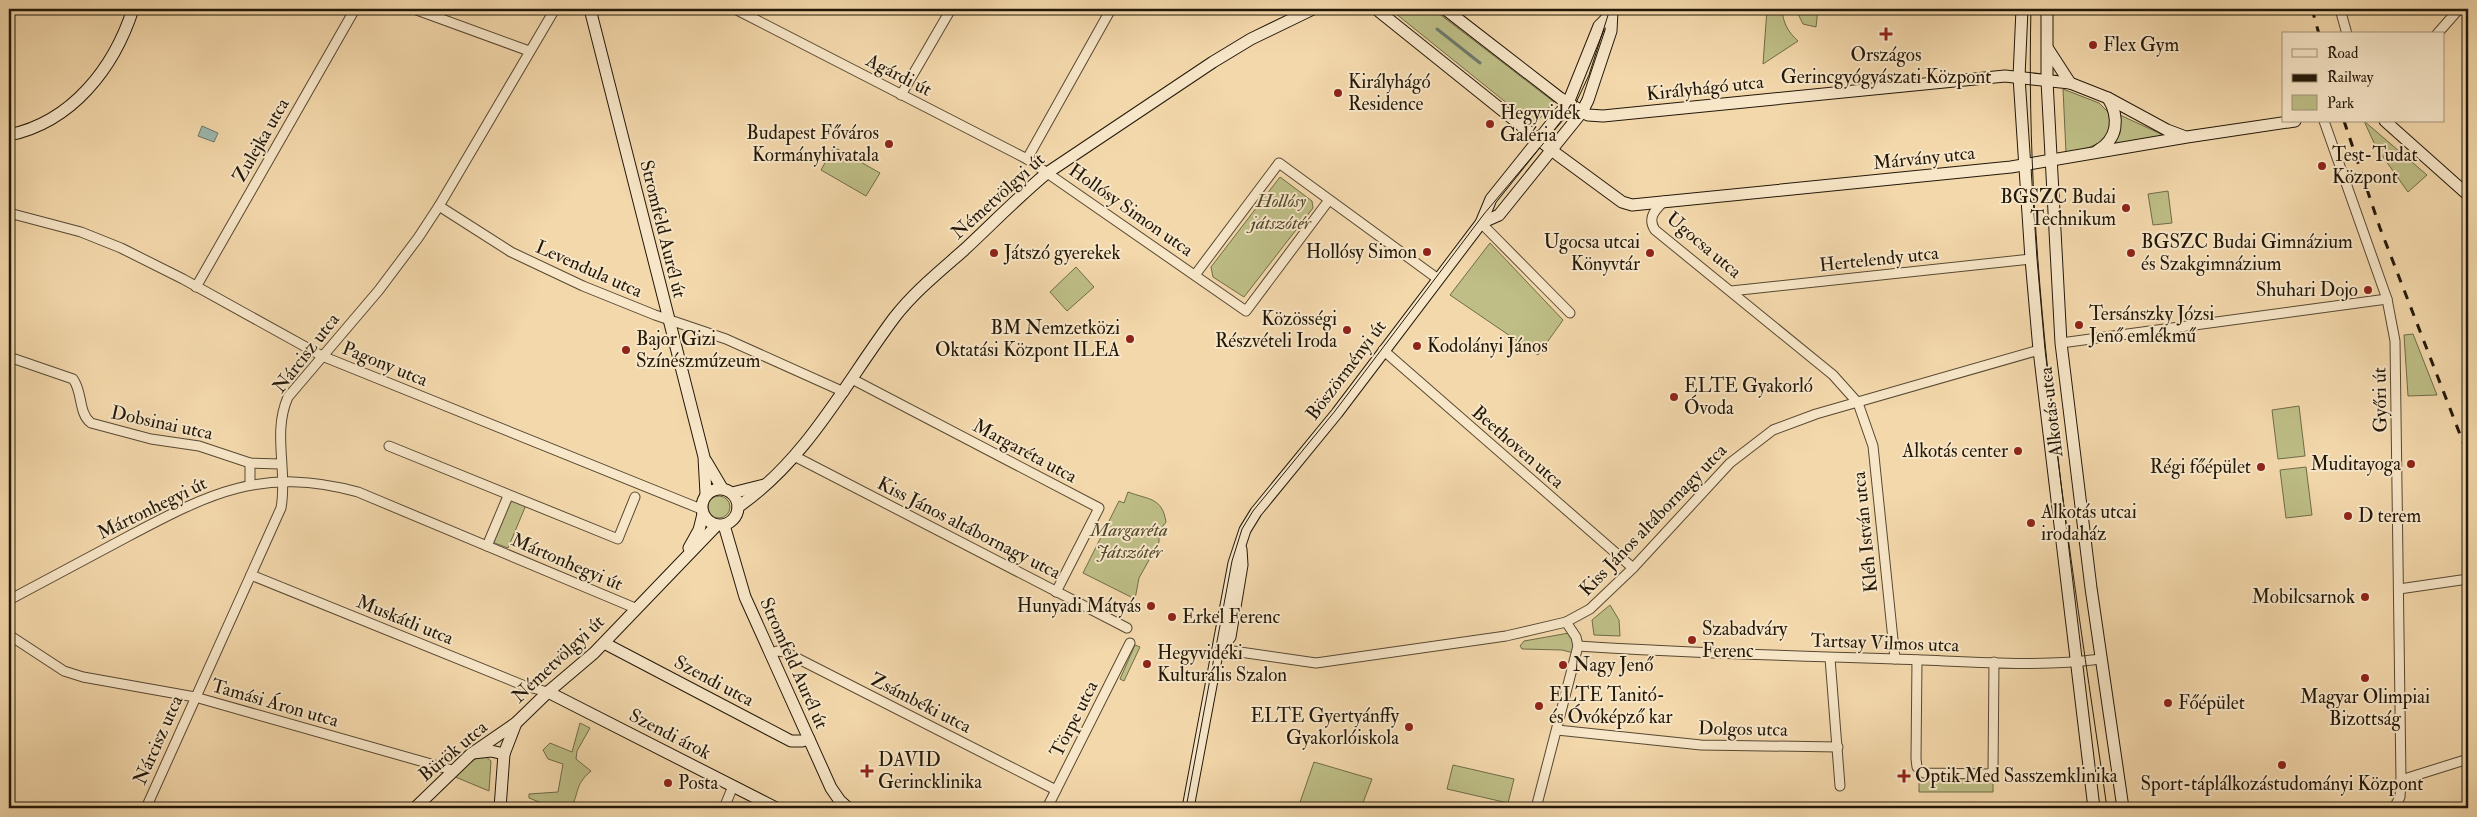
<svg xmlns="http://www.w3.org/2000/svg" width="2477" height="817" font-family="'IM FELL Double Pica',serif">
<style>
.green{fill:#bebe86;stroke:#706b48}
.water{fill:#9db9b0;stroke:#6c796d}
.lines{fill:none;stroke-linecap:round;stroke-linejoin:round}
.stream{stroke:#6c796d;stroke-width:3}
.street-casing{stroke:#574832;stroke-width:11}
.secondary-casing{stroke:#231809;stroke-width:13}
.street{stroke:#f7e6c8;stroke-width:9}
.secondary{stroke:#f7e6c8;stroke-width:11}
.tram{stroke:#231809;stroke-width:1}
.rail{stroke:#231809;stroke-width:3;stroke-dasharray:9 9;stroke-linecap:butt}
.poi-dot{fill:#8f2418;stroke:#f7e6c8;stroke-width:2}
.labels{text-anchor:middle;dominant-baseline:central;stroke-width:4;stroke-linejoin:round;paint-order:stroke}
.poi-label{font-size:19px;fill:#231809;stroke:#f7e6c8;text-anchor:start}
.street-label{font-size:19px;fill:#231809;stroke:#f7e6c8}
.park-label{font-size:19px;font-style:italic;fill:#524a2e;stroke:#f7e6c8}
</style>
<rect width="100%" height="100%" fill="#f3d8ab"/>
<filter id="stains"><feTurbulence type="fractalNoise" baseFrequency=".004" numOctaves="4"/><feColorMatrix values="0 0 0 0 .2 0 0 0 0 .09 0 0 0 0 .02 0 0 0 .5 -.17"/></filter>
<radialGradient id="worn" r=".72"><stop offset=".6" stop-color="#630" stop-opacity="0"/><stop offset="1" stop-color="#630" stop-opacity=".3"/></radialGradient>
<g class="green">
<path d="M1390 9H1433L1554 102 1534 125Z"/>
<path d="M1767 9H1782C1783 23 1788 32 1798 41L1763 64Z"/>
<path d="M1818 9 1816 27 1803 24 1796 10Z"/>
<path d="M2063 89 2099 103 2110 114C2117 143 2087 149 2066 153Z"/>
<path d="M2120 115 2161 134V138L2114 145 2120 133Z"/>
<path d="M2364 121 2427 175 2408 192 2376 147Z"/>
<path d="M834 147 880 173 866 196 821 170Z"/>
<path d="M1280 177 1312 201 1313 208 1244 297 1213 277 1211 267Z"/>
<path d="M2168 191 2172 223 2153 225 2148 194Z"/>
<path d="M1490 243 1563 320 1538 355 1450 295Z"/>
<path d="M1076 267 1094 287 1067 311 1050 292Z"/>
<path d="M2413 334 2437 395 2408 396 2404 335Z"/>
<path d="M2299 406 2305 456 2278 459 2272 410Z"/>
<path d="M2306 467 2312 515 2286 518 2280 470Z"/>
<path d="M1128 492C1149 500 1162 497 1166 522L1159 531V542L1139 578 1135 599 1083 573 1119 501 1124 503Z"/>
<circle cx="719" cy="507" r="11"/>
<path d="M510 498 526 505 508 548 492 542Z"/>
<path d="M1610 605 1619 620 1620 636 1594 635 1592 620Z"/>
<path d="M1569 633 1573 639 1574 653 1562 650 1522 649 1520 646 1524 641Z"/>
<path d="M1135 645 1140 647 1124 681 1120 679Z"/>
<path d="M580 723 590 728 577 751 576 759 591 771C573 786 580 795 570 808H554L529 798V794L558 792 563 764 548 759 543 750 550 743 572 752Z"/>
<path d="M485 756 491 761 489 791 453 776 475 759Z"/>
<path d="M1314 762 1372 779 1361 808H1298Z"/>
<path d="M1453 765 1514 779 1508 803 1447 789Z"/>
<path d="M1919 774 1993 775V792H1919Z"/>
</g>
<path class="water" d="M202 126 218 133 214 142 198 136Z"/>
<g class="lines">
<path class="stream" d="M1437 29 1480 63"/>
<defs>
<g id="street">
<path d="M414 9 529 51"/>
<path d="M735 9 1027 159 1246 311 1329 200"/>
<path d="M2340 9 2347 34"/>
<path d="M2437 34 2459 9"/>
<path d="M901 95 951 9"/>
<path d="M2324 121 2387 299 2395 341 2401 780 2400 797 2394 808"/>
<path d="M1027 159 1111 9"/>
<path d="M1664 201C1655 210 1647 218 1655 230L1833 375 1858 403 1873 446 1895 659"/>
<path d="M439 206 511 252 583 286 655 315 726 339 844 392"/>
<path d="M9 213 81 232 121 248 183 279 322 356 701 509"/>
<path d="M1481 223 1570 313"/>
<path d="M1195 275 1279 163 1438 279"/>
<path d="M196 287 355 9"/>
<path d="M1731 291 2031 259"/>
<path d="M2061 343 2387 299"/>
<path d="M1383 350 1633 568"/>
<path d="M9 357 73 379C83 392 78 413 91 423L151 439 199 446 250 463 281 464"/>
<path d="M852 379 1099 508 1056 592"/>
<path d="M389 446 618 539 635 497"/>
<path d="M796 457 1127 628"/>
<path d="M250 463V484"/>
<path d="M487 546 508 496"/>
<path d="M251 575 525 686 548 692"/>
<path d="M2399 589 2468 579"/>
<path d="M9 600C48 579 87 558 127 537 210 493 262 466 358 492L635 608"/>
<path d="M9 635 64 671 83 677 195 697 452 770"/>
<path d="M1578 646C1684 653 1790 656 1896 659 1964 661 2034 668 2101 659"/>
<path d="M1219 649 1316 663 1506 636 1566 622 1590 609 1633 568 1730 463 1773 430 1816 414 2039 350"/>
<path d="M771 654 777 651 785 652 1056 790"/>
<path d="M1830 658 1840 786"/>
<path d="M1917 660 1916 759 1917 767 1924 773 1988 774 1993 772 1994 662"/>
<path d="M1557 730 1701 745 1838 747"/>
<path d="M2401 780 2468 759"/>
<path d="M146 808 281 508C288 471 272 433 288 397L379 290 418 238 439 206 555 9"/>
<path d="M724 808 733 786"/>
<path d="M1047 808 1130 643"/>
<path d="M1536 808 1578 646 1576 637 1566 622"/>
</g>
<g id="secondary">
<path d="M590 9 704 457 706 494"/>
<path d="M1376 9 1558 155 1622 202 1632 205 2011 167 2187 137 2295 121"/>
<path d="M1445 9 1560 98 1588 115 1603 116 2005 76 2070 83 2108 98 2167 130 2183 136"/>
<path d="M2022 9 2019 77 2031 259 2039 350 2094 808"/>
<path d="M2047 9V81L2061 343 2091 588 2123 808"/>
<path d="M2048 49 2070 83"/>
<path d="M2385 121 2468 195"/>
<path d="M9 135C72 122 114 68 133 9"/>
<path d="M2097 151C2118 139 2120 118 2108 98"/>
<path d="M1481 223 1499 215 1582 112 1588 100 1611 31 1612 11"/>
<path d="M706 461 722 488"/>
<circle cx="720" cy="507" r="18"/>
<path d="M732 493 764 485"/>
<path d="M738 507C807 459 844 385 894 318 914 292 939 272 964 250 992 224 1018 197 1047 173L1213 62 1251 39 1313 9"/>
<path d="M724 525 745 597 831 788 840 801 848 808"/>
<path d="M689 548 699 530 703 514"/>
<path d="M604 643 791 741H802L809 739"/>
<path d="M1219 648 1230 637 1242 565 1241 549"/>
<path d="M548 692 776 808"/>
<path d="M473 753 491 751 504 754"/>
<path d="M415 808 471 754 516 723"/>
<path d="M500 808 504 754 516 723 548 692 594 653 717 525"/>
<path d="M1188 808 1234 563 1245 530 1256 512 1337 413 1481 223 1491 199 1568 103 1599 26 1610 15"/>
</g>
</defs>
<use href="#street" class="street-casing"/>
<use href="#secondary" class="secondary-casing"/>
<use href="#street" class="street"/>
<use href="#secondary" class="secondary"/>
<g class="tram">
<path d="M2031 9C2024 277 2069 544 2107 808"/>
<path d="M1186 808 1232 561 1242 529 1253 511 1335 411 1484 214 1574 107 1589 75 1610 9"/>
</g>
<g class="rail">
<path d="M2312 9 2319 34"/>
<path d="M2344 121 2380 228 2468 455"/>
</g>
</g>
<g class="poi-dot">
<path d="M1883.5 26.5h5v5h5v5h-5v5h-5v-5h-5v-5h5z"/>
<circle cx="2093" cy="45" r="5"/>
<circle cx="1338" cy="93" r="5"/>
<circle cx="1490" cy="124" r="5"/>
<circle cx="889" cy="144" r="5"/>
<circle cx="2322" cy="166" r="5"/>
<circle cx="2126" cy="208" r="5"/>
<circle cx="1427" cy="252" r="5"/>
<circle cx="994" cy="253" r="5"/>
<circle cx="1650" cy="253" r="5"/>
<circle cx="2131" cy="253" r="5"/>
<circle cx="2368" cy="290" r="5"/>
<circle cx="2079" cy="325" r="5"/>
<circle cx="1347" cy="330" r="5"/>
<circle cx="1130" cy="339" r="5"/>
<circle cx="1417" cy="346" r="5"/>
<circle cx="626" cy="350" r="5"/>
<circle cx="1674" cy="397" r="5"/>
<circle cx="2018" cy="451" r="5"/>
<circle cx="2411" cy="464" r="5"/>
<circle cx="2261" cy="467" r="5"/>
<circle cx="2348" cy="516" r="5"/>
<circle cx="2031" cy="523" r="5"/>
<circle cx="2365" cy="597" r="5"/>
<circle cx="1151" cy="606" r="5"/>
<circle cx="1172" cy="617" r="5"/>
<circle cx="1692" cy="640" r="5"/>
<circle cx="1147" cy="664" r="5"/>
<circle cx="1563" cy="665" r="5"/>
<circle cx="2365" cy="678" r="5"/>
<circle cx="2168" cy="703" r="5"/>
<circle cx="1539" cy="706" r="5"/>
<circle cx="1409" cy="727" r="5"/>
<circle cx="2282" cy="765" r="5"/>
<path d="M864.5 763.5h5v5h5v5h-5v5h-5v-5h-5v-5h5z"/>
<path d="M1901.5 768.5h5v5h5v5h-5v5h-5v-5h-5v-5h5z"/>
<circle cx="668" cy="783" r="5"/>
</g>
<g class="labels">
<g class="poi-label">
<text x="2103" y="45">Flex Gym</text>
<text x="1886" y="55" text-anchor="middle">Országos<tspan x="1886" dy="22">Gerincgyógyászati Központ</tspan></text>
<text x="1348" y="82">Királyhágó<tspan x="1348" dy="22">Residence</tspan></text>
<text x="1500" y="113">Hegyvidék<tspan x="1500" dy="22">Galéria</tspan></text>
<text x="879" y="133" text-anchor="end">Budapest Főváros<tspan x="879" dy="22">Kormányhivatala</tspan></text>
<text x="2332" y="155">Test-Tudat<tspan x="2332" dy="22">Központ</tspan></text>
<text x="2116" y="197" text-anchor="end">BGSZC Budai<tspan x="2116" dy="22">Technikum</tspan></text>
<text x="1640" y="242" text-anchor="end">Ugocsa utcai<tspan x="1640" dy="22">Könyvtár</tspan></text>
<text x="2141" y="242">BGSZC Budai Gimnázium<tspan x="2141" dy="22">és Szakgimnázium</tspan></text>
<text x="1417" y="252" text-anchor="end">Hollósy Simon</text>
<text x="1004" y="253">Játszó gyerekek</text>
<text x="2358" y="290" text-anchor="end">Shuhari Dojo</text>
<text x="2089" y="314">Tersánszky Józsi<tspan x="2089" dy="22">Jenő emlékmű</tspan></text>
<text x="1337" y="319" text-anchor="end">Közösségi<tspan x="1337" dy="22">Részvételi Iroda</tspan></text>
<text x="1120" y="328" text-anchor="end">BM Nemzetközi<tspan x="1120" dy="22">Oktatási Központ ILEA</tspan></text>
<text x="636" y="339">Bajor Gizi<tspan x="636" dy="22">Színészmúzeum</tspan></text>
<text x="1427" y="346">Kodolányi János</text>
<text x="1684" y="386">ELTE Gyakorló<tspan x="1684" dy="22">Óvoda</tspan></text>
<text x="2008" y="451" text-anchor="end">Alkotás center</text>
<text x="2401" y="464" text-anchor="end">Muditayoga</text>
<text x="2251" y="467" text-anchor="end">Régi főépület</text>
<text x="2041" y="512">Alkotás utcai<tspan x="2041" dy="22">irodaház</tspan></text>
<text x="2358" y="516">D terem</text>
<text x="2355" y="597" text-anchor="end">Mobilcsarnok</text>
<text x="1141" y="606" text-anchor="end">Hunyadi Mátyás</text>
<text x="1182" y="617">Erkel Ferenc</text>
<text x="1702" y="629">Szabadváry<tspan x="1702" dy="22">Ferenc</tspan></text>
<text x="1157" y="653">Hegyvidéki<tspan x="1157" dy="22">Kulturális Szalon</tspan></text>
<text x="1573" y="665">Nagy Jenő</text>
<text x="1549" y="695">ELTE Tanitó-<tspan x="1549" dy="22">és Óvóképző kar</tspan></text>
<text x="2365" y="697" text-anchor="middle">Magyar Olimpiai<tspan x="2365" dy="22">Bizottság</tspan></text>
<text x="2178" y="703">Főépület</text>
<text x="1399" y="716" text-anchor="end">ELTE Gyertyánffy<tspan x="1399" dy="22">Gyakorlóiskola</tspan></text>
<text x="878" y="760">DAVID<tspan x="878" dy="22">Gerincklinika</tspan></text>
<text x="1915" y="776">Optik Med Sasszemklinika</text>
<text x="678" y="783">Posta</text>
<text x="2282" y="784" text-anchor="middle">Sport-táplálkozástudományi Központ</text>
</g>
<g class="street-label">
<text transform="translate(899 75) rotate(27)">Agárdi út</text>
<text transform="translate(1705 88) rotate(-6)">Királyhágó utca</text>
<text transform="translate(261 140) rotate(-60)">Zulejka utca</text>
<text transform="translate(1924 158) rotate(-6)">Márvány utca</text>
<text transform="translate(998 196) rotate(-42)">Németvölgyi út</text>
<text transform="translate(1131 210) rotate(35)">Hollósy Simon utca</text>
<text transform="translate(663 229) rotate(76)">Stromfeld Aurél út</text>
<text transform="translate(1704 245) rotate(40)">Ugocsa utca</text>
<text transform="translate(1879 259) rotate(-6)">Hertelendy utca</text>
<text transform="translate(589 269) rotate(24)">Levendula utca</text>
<text transform="translate(306 353) rotate(-52)">Nárcisz utca</text>
<text transform="translate(385 364) rotate(22)">Pagony utca</text>
<text transform="translate(1346 370) rotate(-53)">Böszörményi út</text>
<text transform="translate(2380 400) rotate(-91)">Győri út</text>
<text transform="translate(2051 412) rotate(-97)">Alkotás utca</text>
<text transform="translate(162 423) rotate(12)">Dobsinai utca</text>
<text transform="translate(1518 447) rotate(41)">Beethoven utca</text>
<text transform="translate(1025 451) rotate(28)">Margaréta utca</text>
<text transform="translate(152 508) rotate(-26)">Mártonhegyi út</text>
<text transform="translate(1653 520) rotate(-46)">Kiss János altábornagy utca</text>
<text transform="translate(969 528) rotate(27)">Kiss János altábornagy utca</text>
<text transform="translate(1865 532) rotate(-96)">Kléh István utca</text>
<text transform="translate(567 562) rotate(23)">Mártonhegyi út</text>
<text transform="translate(405 620) rotate(22)">Muskátli utca</text>
<text transform="translate(1885 643) rotate(2)">Tartsay Vilmos utca</text>
<text transform="translate(558 659) rotate(-43)">Németvölgyi út</text>
<text transform="translate(794 663) rotate(66)">Stromfeld Aurél út</text>
<text transform="translate(714 681) rotate(28)">Szendi utca</text>
<text transform="translate(275 703) rotate(16)">Tamási Áron utca</text>
<text transform="translate(921 703) rotate(27)">Zsámbéki utca</text>
<text transform="translate(1074 719) rotate(-63)">Törpe utca</text>
<text transform="translate(1743 729) rotate(1)">Dolgos utca</text>
<text transform="translate(670 734) rotate(27)">Szendi árok</text>
<text transform="translate(158 740) rotate(-66)">Nárcisz utca</text>
<text transform="translate(453 751) rotate(-40)">Bürök utca</text>
</g>
<g class="park-label">
<text x="1281" y="201">Hollósy<tspan x="1281" dy="22">játszótér</tspan></text>
<text x="1129" y="530">Margaréta<tspan x="1129" dy="22">Játszótér</tspan></text>
</g>
</g>
<rect width="2477" height="817" fill="none" stroke="#f3d8ab" stroke-width="30"/>
<rect x="10" y="10" width="2457" height="797" fill="none" stroke="#231809" stroke-width="2.5"/>
<rect x="15" y="15" width="2447" height="787" fill="none" stroke="#231809"/>
<rect x="2282" y="32" width="162" height="90" fill="#f7e6c8" stroke="#a2947c"/>
<rect x="2292" y="49" width="25" height="8" fill="#f7e6c8" stroke="#a2947c"/>
<text x="2327" y="58" font-size="15" fill="#231809">Road</text>
<rect x="2292" y="74" width="25" height="8" fill="#231809" stroke="#a2947c"/>
<text x="2327" y="82" font-size="15" fill="#231809">Railway</text>
<rect x="2292" y="95" width="25" height="15" fill="#bebe86" stroke="#a2947c"/>
<text x="2327" y="108" font-size="15" fill="#231809">Park</text>
<rect width="100%" height="100%" filter="url(#stains)"/>
<rect width="100%" height="100%" fill="url(#worn)"/>
</svg>
